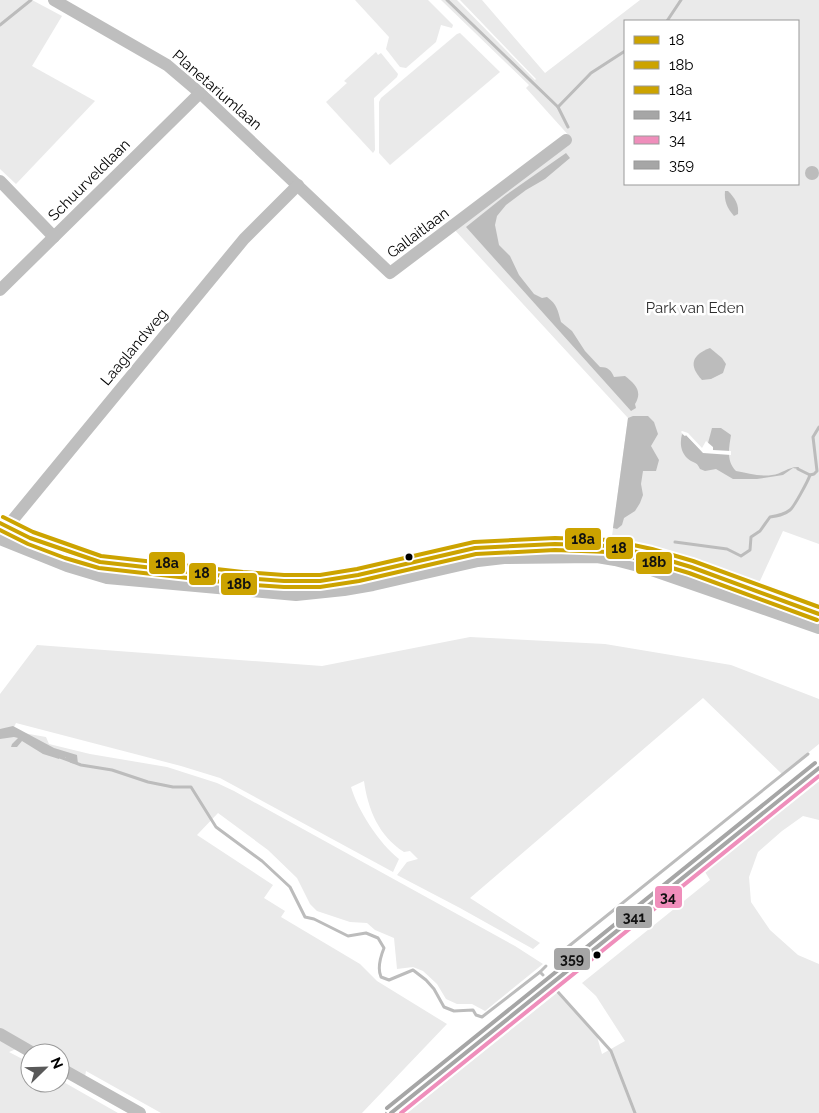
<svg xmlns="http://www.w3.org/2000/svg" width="819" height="1113" font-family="Raleway,sans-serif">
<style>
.green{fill:#eaeaea;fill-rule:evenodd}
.water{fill:#bcbcbc}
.pier{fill:#fff}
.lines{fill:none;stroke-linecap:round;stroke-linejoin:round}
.stream{stroke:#bcbcbc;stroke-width:3}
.minor{stroke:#bebebe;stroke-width:12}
.bus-1-casing{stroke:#fff;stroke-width:8}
.bus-2-casing{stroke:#fff;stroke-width:8}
.bus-3-casing{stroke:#fff;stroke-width:8}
.bus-4-casing{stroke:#fff;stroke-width:8}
.bus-5-casing{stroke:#fff;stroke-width:8}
.bus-6-casing{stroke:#fff;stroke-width:8}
.bus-1{stroke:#cca300;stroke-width:4}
.bus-2{stroke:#cca300;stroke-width:4}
.bus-3{stroke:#cca300;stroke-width:4}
.bus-4{stroke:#a6a6a6;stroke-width:4}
.bus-5{stroke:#ef8ebb;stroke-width:4}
.bus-6{stroke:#a6a6a6;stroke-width:4}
.bus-dot{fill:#000;stroke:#fff;stroke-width:2}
.labels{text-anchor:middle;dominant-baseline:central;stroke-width:5;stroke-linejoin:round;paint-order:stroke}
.street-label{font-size:15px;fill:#000;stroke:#fff}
.park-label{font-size:15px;fill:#2f2f2f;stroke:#fff}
.line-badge{stroke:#fff;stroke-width:2}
.pale-badge-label{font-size:14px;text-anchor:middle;font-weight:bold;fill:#111}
</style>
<rect width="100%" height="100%" fill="#fff"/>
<g class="green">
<path d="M0 0H32L62 16 32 66 95 101 16 184 0 169Z"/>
<path d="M355 0H428L453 25 452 28 441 25 436 42 406 68 400 67 386 49 389 37Z"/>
<path d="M441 0H457L535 80 536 79 460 0H482L545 73 640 0H819V544L783 531 759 583 612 536 628 418 452 227 571 138 526 88 529 85ZM625 21H798V184H625Z"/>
<path d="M460 33 500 72 390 165 379 153V102L381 98 457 34Z"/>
<path d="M376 52 378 55 381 53 398 74 397 77 374 98 375 150 373 153 326 102 347 83 344 81Z"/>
<path d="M470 637 605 644 731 665 819 699V744L782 774 703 698 470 898 540 943 533 949 460 908 397 875 407 862 418 859 410 851 404 852C379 836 368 810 364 781L351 787C358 811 379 843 399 859L393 872 220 778 181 766 16 723 12 731 46 737 49 744 90 754 167 767 217 783 234 791 515 946 543 964 485 1011 472 1004H457L446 999 437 984 423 971 413 967 397 969 394 938 375 930 367 923 350 922 317 911 310 904 297 878 268 850 218 813 197 835 273 885 264 898 285 911 281 917 360 964 377 981 447 1024 362 1113H161L86 1071 84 1082 60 1068V1053H33L21 1047 9 1052 30 1063V1083H60V1080L118 1113H0V694L37 645 322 666Z"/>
<path d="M819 781V820L803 816 782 831 758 852 749 877 751 902 770 930 798 955 819 964V1113H407L558 992 596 1033 602 1054 625 1041 596 996 582 983 710 880 705 872Z"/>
</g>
<g class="water">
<path d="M566 153 570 158 545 179 526 190 506 205 497 216 495 225 499 245 510 256 519 275 534 294 542 298 547 297C557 304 558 311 561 322L572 331 585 351 600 367C608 367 611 370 614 377L625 376C635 384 643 391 635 404L636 408 631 411 466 227 506 195Z"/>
<circle cx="812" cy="173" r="7"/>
<path d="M725 191H728C735 198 739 204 738 214L734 216C727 208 724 201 725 191Z"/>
<path d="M710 348 722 358 726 364 723 373 711 379 702 380C688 365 692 355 710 348Z"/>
<path d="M633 416H648L654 422 658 434 651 446 659 460 656 471H643L641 484 643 495 640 503 635 511 624 518 622 525 617 529 613 528 628 418Z"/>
<path d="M712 428H721L731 435C729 448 726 461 736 471 747 473 761 477 772 475 782 474 789 466 799 467L798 469 793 468 783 475 757 479H733L716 469 705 471 700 469C696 460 693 464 687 458 680 451 680 442 682 434L685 436 686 435 703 452 708 443Z"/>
<path d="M13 726 54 748 77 755 78 764 71 763 65 757 64 760 60 757 59 759 43 754 22 741 17 747H11L12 744 18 738 14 737 0 739V729Z"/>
</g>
<path class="pier" d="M682 431 688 433 702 448 706 441 713 447V450L731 451V455L703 453 686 435 685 436 681 432Z"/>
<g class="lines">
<g class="stream">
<path d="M447 0 558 107 568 127"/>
<path d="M667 21 681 0"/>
<path d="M0 25 31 0"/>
<path d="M558 107 591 73 625 51"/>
<path d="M798 469 810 475 814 474 817 471 813 437 819 427"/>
<path d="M675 542 727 549 741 556 750 550 751 537 760 531 770 517C777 516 784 515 790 510 794 507 808 481 810 475"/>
<path d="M60 757 81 765 112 770 148 782 173 787H191L216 827 262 861 290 887 305 917 314 919 348 936 366 933 378 938 384 948C380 958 377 968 381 977L389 980 413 970 426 980 434 989 444 1007 454 1011 473 1010 476 1015 482 1017 540 972 543 975"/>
<path d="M559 954 808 754"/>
<path d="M540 972 546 966"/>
<path d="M558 992 611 1051 635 1113"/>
</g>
<g class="minor">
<path d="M54 0 167 65 200 93 390 273 566 140"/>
<path d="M0 181 54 237"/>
<path d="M0 290 200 93"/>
<path d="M0 523 30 538 67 552 100 562 242 578 284 581H320L358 575 475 548 555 544 609 546 651 555 691 567 819 614"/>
<path d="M2 533 244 239 298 185"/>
<path d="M0 539 67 566 107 578 296 595 344 590 373 585 478 561 504 558 597 557 615 560 646 568 819 628"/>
<path d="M0 1034 33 1053"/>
<path d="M60 1068 140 1113"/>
<path d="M391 1113 565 974 819 768"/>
</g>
<defs>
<path id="bus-1" d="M0 523 30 538 100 562 242 578 284 581H320L358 575 475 548 555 544 609 546 651 555 691 567 819 614"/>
<path id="bus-2" d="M0 530 28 544 65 558 99 568 241 584 284 587H320L359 581 476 554 555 550 608 552 649 561 689 573 817 620"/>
<path id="bus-3" d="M3 517 33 532 101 556 243 572 284 575H320L357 569 474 542 555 538 610 540 652 549 693 561 819 607"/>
<path id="bus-4" d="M391 1113 819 768"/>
<path id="bus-5" d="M401 1113 819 776"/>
<path id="bus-6" d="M387 1108 815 763"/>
</defs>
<use href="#bus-1" class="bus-1-casing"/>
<use href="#bus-2" class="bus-2-casing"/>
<use href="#bus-3" class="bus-3-casing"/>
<use href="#bus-4" class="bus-4-casing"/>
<use href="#bus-5" class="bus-5-casing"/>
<use href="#bus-6" class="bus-6-casing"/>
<use href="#bus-1" class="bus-1"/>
<use href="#bus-2" class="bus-2"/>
<use href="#bus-3" class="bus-3"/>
<use href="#bus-4" class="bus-4"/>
<use href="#bus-5" class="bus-5"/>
<use href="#bus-6" class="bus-6"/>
</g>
<g class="bus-dot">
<circle cx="409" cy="557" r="4.5"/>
<circle cx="597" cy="955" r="4.5"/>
</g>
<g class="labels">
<g class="street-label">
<text transform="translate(217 90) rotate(41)">Planetariumlaan</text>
<text transform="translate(89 180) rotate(-45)">Schuurveldlaan</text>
<text transform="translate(418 233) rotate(-37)">Gallaitlaan</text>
<text transform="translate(134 347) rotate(-50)">Laaglandweg</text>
</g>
<g class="park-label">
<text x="695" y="308">Park van Eden</text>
</g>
</g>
<g class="line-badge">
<rect x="564" y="527" width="38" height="24" rx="5" fill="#cca300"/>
<rect x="605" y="536" width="29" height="24" rx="5" fill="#cca300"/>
<rect x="635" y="551" width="38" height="24" rx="5" fill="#cca300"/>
<rect x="148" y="551" width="38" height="24" rx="5" fill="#cca300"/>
<rect x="188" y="562" width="29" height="24" rx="5" fill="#cca300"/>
<rect x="220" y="572" width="38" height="24" rx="5" fill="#cca300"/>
<rect x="654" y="885" width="29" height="24" rx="5" fill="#ef8ebb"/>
<rect x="615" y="905" width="38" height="24" rx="5" fill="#a6a6a6"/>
<rect x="553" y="947" width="38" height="24" rx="5" fill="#a6a6a6"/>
</g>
<g class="pale-badge-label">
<text x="583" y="544">18a</text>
<text x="619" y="553">18</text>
<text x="654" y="567">18b</text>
<text x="167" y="568">18a</text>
<text x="202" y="578">18</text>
<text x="239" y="589">18b</text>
<text x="668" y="902">34</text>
<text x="634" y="922">341</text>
<text x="572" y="964">359</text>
</g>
<rect x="624" y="20" width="175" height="165" fill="#ffffff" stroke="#999999"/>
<rect x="634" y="36" width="25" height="8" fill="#cca300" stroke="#999999"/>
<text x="669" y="45" font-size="15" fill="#000000">18</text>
<rect x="634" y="61" width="25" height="8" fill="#cca300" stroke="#999999"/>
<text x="669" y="70" font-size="15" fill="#000000">18b</text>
<rect x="634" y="86" width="25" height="8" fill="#cca300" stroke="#999999"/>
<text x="669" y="95" font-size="15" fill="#000000">18a</text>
<rect x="634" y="111" width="25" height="8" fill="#a6a6a6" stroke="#999999"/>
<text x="669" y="120" font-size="15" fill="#000000">341</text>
<rect x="634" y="136" width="25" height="8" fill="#ef8ebb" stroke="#999999"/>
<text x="669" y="145" font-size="15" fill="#000000">34</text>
<rect x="634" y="161" width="25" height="8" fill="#a6a6a6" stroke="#999999"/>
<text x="669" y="170" font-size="15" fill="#000000">359</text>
<g transform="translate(45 1068) rotate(67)"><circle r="24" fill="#ffffff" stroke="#999999"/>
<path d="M0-4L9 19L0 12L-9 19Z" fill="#595959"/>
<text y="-8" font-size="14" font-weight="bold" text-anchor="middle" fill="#000000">N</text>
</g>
</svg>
